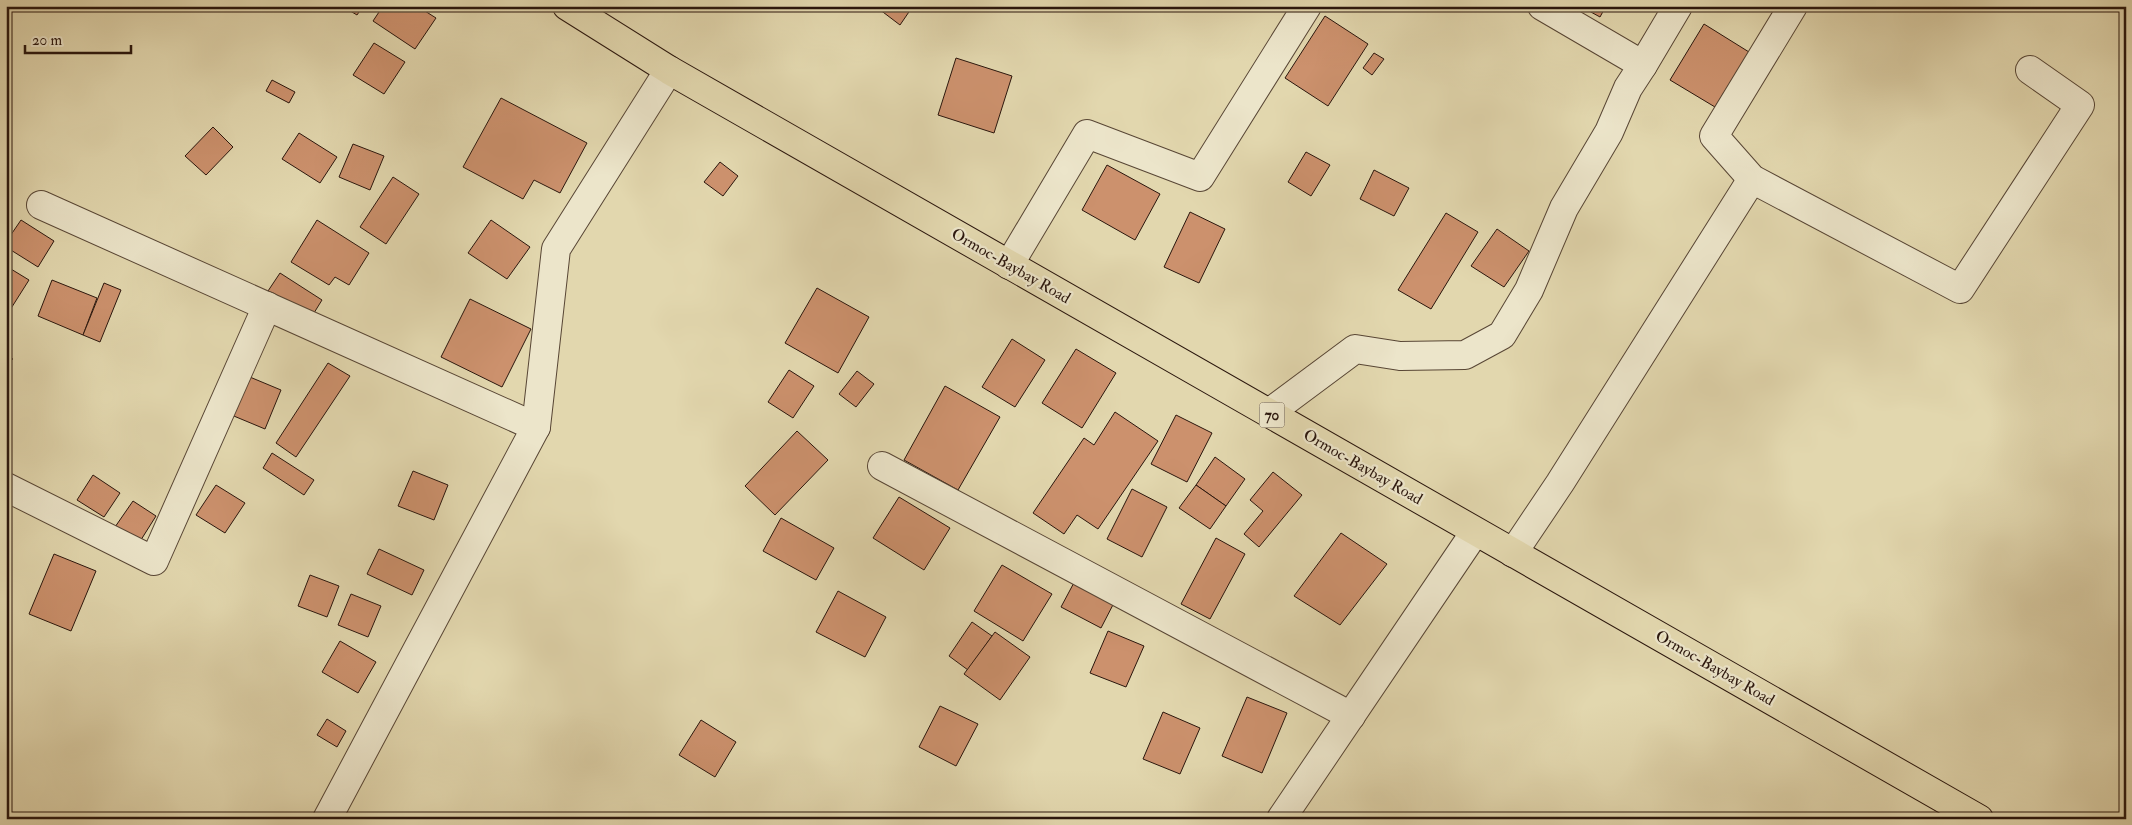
<svg xmlns="http://www.w3.org/2000/svg" width="2132" height="825" font-family="'IM FELL Double Pica',serif">
<style>
.building{fill:#cc916d;stroke:#2a160d}
.lines{fill:none;stroke-linecap:round;stroke-linejoin:round}
.minor-casing{stroke:#584635;stroke-width:30}
.highway-casing{stroke:#2a160d;stroke-width:30}
.minor{stroke:#ece5ca;stroke-width:28}
.highway{stroke:#e2d7ae;stroke-width:28}
.labels{text-anchor:middle;dominant-baseline:central;stroke-width:4.5;stroke-linejoin:round;paint-order:stroke}
.shield{fill:#ece5ca;stroke:#645446;stroke-width:1}
.shield-label{font-size:15px;font-weight:bold;fill:#2a160d}
.street-label{font-size:16px;fill:#2a160d;stroke:#ece5ca}
</style>
<rect width="100%" height="100%" fill="#e2d7ae"/>
<filter id="stains"><feTurbulence type="fractalNoise" baseFrequency=".004" numOctaves="4"/><feColorMatrix values="0 0 0 0 .2 0 0 0 0 .09 0 0 0 0 .02 0 0 0 .5 -.17"/></filter>
<radialGradient id="worn" r=".72"><stop offset=".6" stop-color="#630" stop-opacity="0"/><stop offset="1" stop-color="#630" stop-opacity=".3"/></radialGradient>
<g class="building">
<path d="M342 6H363L357 15Z"/>
<path d="M383 6H417L436 18 415 49 373 21Z"/>
<path d="M875 6H913L900 25Z"/>
<path d="M1580 6H1606L1600 17Z"/>
<path d="M1325 16 1368 44 1328 106 1285 78Z"/>
<path d="M1704 24 1749 52 1715 107 1670 80Z"/>
<path d="M374 43 405 62 384 94 353 75Z"/>
<path d="M1374 53 1384 59 1372 75 1363 68Z"/>
<path d="M956 58 1012 76 994 133 938 115Z"/>
<path d="M272 80 295 92 289 103 266 91Z"/>
<path d="M501 98 587 143 560 193 534 180 523 199 463 167Z"/>
<path d="M213 127 233 147 206 175 185 156Z"/>
<path d="M299 133 337 157 320 183 282 159Z"/>
<path d="M353 144 384 156 370 190 339 177Z"/>
<path d="M1306 152 1330 165 1311 196 1288 182Z"/>
<path d="M720 162 738 176 723 196 704 182Z"/>
<path d="M1107 165 1160 194 1135 240 1082 210Z"/>
<path d="M1374 170 1409 188 1394 216 1360 199Z"/>
<path d="M393 177 419 194 386 244 360 227Z"/>
<path d="M1190 212 1225 229 1199 283 1164 267Z"/>
<path d="M1446 213 1478 232 1431 309 1398 290Z"/>
<path d="M21 220 54 241 38 267 6 247V242Z"/>
<path d="M317 220 369 253 349 285 335 277 329 285 291 262Z"/>
<path d="M491 220 530 247 507 279 468 253Z"/>
<path d="M1497 229 1529 251 1504 287 1471 266Z"/>
<path d="M6 266 29 280 10 310 6 307Z"/>
<path d="M280 273 322 300 309 321 266 294Z"/>
<path d="M52 280 97 298 83 335 38 316Z"/>
<path d="M104 283 121 290 100 342 83 335Z"/>
<path d="M817 288 869 317 838 373 785 343Z"/>
<path d="M470 299 531 329 502 387 441 357Z"/>
<path d="M1012 339 1045 360 1015 407 982 387Z"/>
<path d="M1076 349 1116 373 1082 428 1042 403Z"/>
<path d="M6 352 13 359 6 366Z"/>
<path d="M328 363 350 376 296 457 276 443Z"/>
<path d="M789 370 814 386 793 418 768 402Z"/>
<path d="M857 371 874 384 856 407 839 394Z"/>
<path d="M245 375 281 390 265 429 229 414Z"/>
<path d="M945 386 1000 417 958 490 904 460Z"/>
<path d="M1115 412 1158 441 1098 529 1077 515 1064 534 1033 513 1084 438 1094 445Z"/>
<path d="M1176 415 1212 433 1187 482 1151 464Z"/>
<path d="M797 431 828 460 775 515 745 486Z"/>
<path d="M272 453 314 480 304 495 263 468Z"/>
<path d="M1215 457 1245 479 1226 506 1196 485Z"/>
<path d="M413 471 448 485 434 520 398 506Z"/>
<path d="M1273 472 1302 495 1259 547 1244 534 1263 511 1250 500Z"/>
<path d="M93 475 120 493 104 517 77 500Z"/>
<path d="M216 485 245 503 225 533 196 515Z"/>
<path d="M1196 485 1226 506 1210 529 1179 508Z"/>
<path d="M1132 489 1167 507 1142 557 1107 539Z"/>
<path d="M899 497 950 528 924 570 873 538Z"/>
<path d="M133 501 156 516 139 543 115 527Z"/>
<path d="M781 518 834 548 816 580 763 551Z"/>
<path d="M1341 533 1387 564 1340 625 1294 596Z"/>
<path d="M1216 538 1245 554 1210 619 1181 604Z"/>
<path d="M379 549 424 570 412 595 367 574Z"/>
<path d="M54 554 96 571 71 631 29 614Z"/>
<path d="M1002 565 1052 594 1023 641 974 611Z"/>
<path d="M310 575 339 586 327 617 298 606Z"/>
<path d="M1077 577 1117 597 1101 628 1061 607Z"/>
<path d="M838 591 886 617 865 657 816 632Z"/>
<path d="M351 594 381 606 368 637 338 625Z"/>
<path d="M972 622 992 636 968 670 949 656Z"/>
<path d="M1108 631 1144 646 1126 687 1090 673Z"/>
<path d="M995 632 1030 657 1000 700 964 674Z"/>
<path d="M340 641 376 662 358 693 322 672Z"/>
<path d="M1247 697 1287 713 1262 773 1222 756Z"/>
<path d="M940 706 978 724 956 766 919 747Z"/>
<path d="M1163 712 1200 728 1180 774 1143 759Z"/>
<path d="M327 719 346 731 337 747 317 735Z"/>
<path d="M701 720 736 742 715 777 679 755Z"/>
</g>
<g class="lines">
<defs>
<g id="minor">
<path d="M1793 6 1714 136 1752 179 1960 289 2080 105 2030 70"/>
<path d="M1643 65 1678 6"/>
<path d="M41 205 536 427"/>
<path d="M1009 265 1087 134 1200 177 1307 6"/>
<path d="M1269 413 1355 349 1400 356 1465 355 1502 335 1529 290 1564 208 1609 132 1628 88 1643 65 1542 6"/>
<path d="M882 466 1351 716"/>
<path d="M6 487 154 561 267 306"/>
<path d="M1513 553 1560 483 1752 179"/>
<path d="M327 819 536 427 556 249 669 70"/>
<path d="M1281 819 1475 532"/>
</g>
<path id="highway" d="M567 6 669 70 1979 819"/>
</defs>
<use href="#minor" class="minor-casing"/>
<use href="#highway" class="highway-casing"/>
<use href="#minor" class="minor"/>
<use href="#highway" class="highway"/>
</g>
<g class="labels">
<rect class="shield" x="1259.5" y="402.5" width="25" height="25" rx="4"/>
<g class="shield-label">
<text x="1272" y="415">70</text>
</g>
<g class="street-label">
<text transform="translate(1011 266) rotate(30)">Ormoc-Baybay Road</text>
<text transform="translate(1363 467) rotate(30)">Ormoc-Baybay Road</text>
<text transform="translate(1715 668) rotate(30)">Ormoc-Baybay Road</text>
</g>
</g>
<rect width="2132" height="825" fill="none" stroke="#e2d7ae" stroke-width="25"/>
<rect x="8" y="8" width="2117" height="810" fill="none" stroke="#2a160d" stroke-width="2.5"/>
<rect x="12" y="12" width="2107" height="800" fill="none" stroke="#2a160d"/>
<path d="M25 45v8h106v-8" fill="none" stroke="#2a160d" stroke-width="2.5"/>
<text x="32" y="45" font-size="15" fill="#2a160d" stroke="#ece5ca" stroke-width="4" paint-order="stroke">20 m</text>
<rect width="100%" height="100%" filter="url(#stains)"/>
<rect width="100%" height="100%" fill="url(#worn)"/>
</svg>
